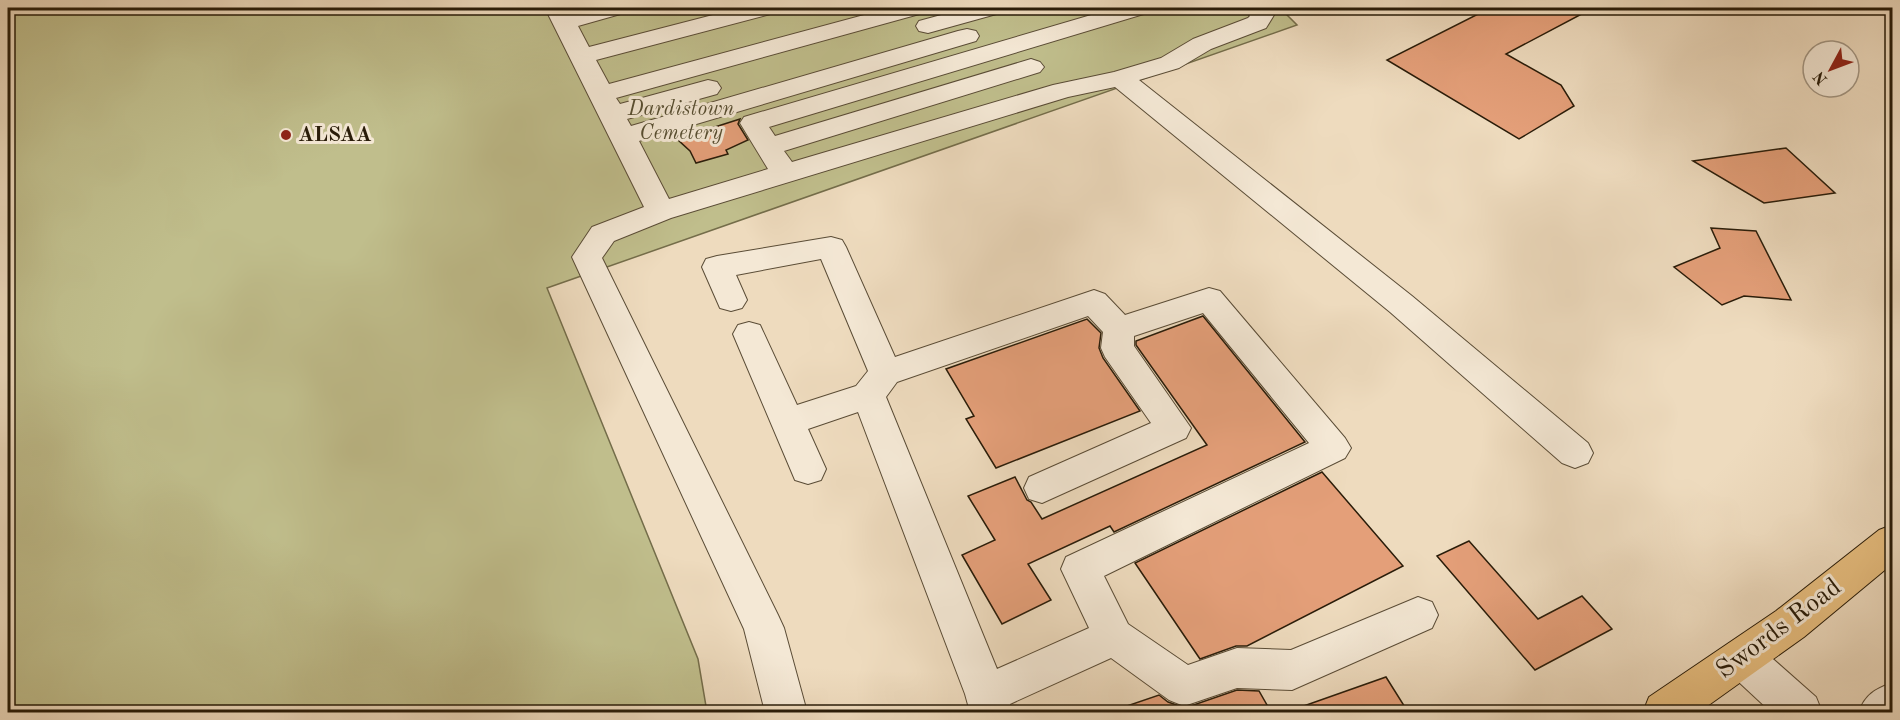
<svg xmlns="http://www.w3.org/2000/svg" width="1900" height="720" font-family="'Old Standard TT',serif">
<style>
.green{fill:#c0be8c;stroke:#746d4a;stroke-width:1.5}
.building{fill:#e49f79;stroke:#291c09;stroke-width:1.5}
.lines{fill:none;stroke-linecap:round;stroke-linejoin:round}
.minor-casing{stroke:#5a4c36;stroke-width:2}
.major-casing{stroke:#291c09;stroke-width:2}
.minor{fill:#f4e8d5;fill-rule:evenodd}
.major{fill:#e7be7f;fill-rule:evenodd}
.poi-dot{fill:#8f2418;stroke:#f4e8d5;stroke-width:2}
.labels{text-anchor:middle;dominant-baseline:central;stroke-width:6;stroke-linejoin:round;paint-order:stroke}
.park-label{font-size:21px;font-style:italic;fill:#564d30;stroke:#f4e8d5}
.poi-label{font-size:21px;font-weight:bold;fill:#291c09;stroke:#f4e8d5;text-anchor:start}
.near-street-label{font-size:26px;fill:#291c09;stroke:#f4e8d5}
</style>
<rect width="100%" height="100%" fill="#eedbbe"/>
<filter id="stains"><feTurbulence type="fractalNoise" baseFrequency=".00333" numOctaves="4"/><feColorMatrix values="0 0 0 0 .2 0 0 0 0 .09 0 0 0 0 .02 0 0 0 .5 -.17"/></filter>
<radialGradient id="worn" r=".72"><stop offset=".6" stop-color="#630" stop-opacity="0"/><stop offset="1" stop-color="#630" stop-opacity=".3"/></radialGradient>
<path class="green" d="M8 8H1280L1297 25 547 288 698 659 707 712H8Z"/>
<g class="building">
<path d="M1490 8H1593L1506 54 1561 85 1574 106 1519 139 1387 60Z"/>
<path d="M740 119 738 124 748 140 726 150 728 154 696 163 690 151 677 139Z"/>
<path d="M1786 148 1835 193 1764 203 1693 161Z"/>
<path d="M1711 228 1756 231 1791 300 1744 296 1722 305 1674 267 1720 248Z"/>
<path d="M1203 316 1305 442 1114 532 1110 526 1028 564 1051 600 1002 624 962 555 995 540 968 496 1015 477 1027 500 1031 502 1042 519 1207 445 1136 345V341Z"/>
<path d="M1087 319 1101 333 1099 348 1103 358 1140 411 996 468 966 419 974 416 946 369Z"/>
<path d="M1322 472 1403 566 1247 646H1236L1200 659 1135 563Z"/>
<path d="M1469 541 1538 619 1582 596 1612 629 1535 670 1437 556Z"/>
<path d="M1386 677 1408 712H1299L1298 708Z"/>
<path d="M1237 690 1259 691 1271 712H1122L1121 708 1159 695 1168 702 1185 708Z"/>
</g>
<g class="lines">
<defs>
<g id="minor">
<path d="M545 8H569L571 13 591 8H628L624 13 578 26 589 47 740 8H778L774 13 596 60 609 84 890 8H927L923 13 616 98 620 104 708 80 717 82 721 88 717 94 627 119 631 126 958 31 967 29 976 31 979 36 976 41 639 141 669 199 768 169 740 123 744 117 1115 8H1151L1147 13 769 127 775 136 1031 59 1040 62 1044 67 1040 72 784 151 792 162 1053 85 1114 72 1161 58 1193 39 1248 18 1250 16 1244 8H1268L1274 15 1266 28 1211 49 1179 68 1139 80 1412 296 1588 443 1593 453 1588 463 1575 468 1562 463 1390 312 1115 87 1068 97 671 218 614 241 602 258 778 615 784 628 807 712H765L744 629 572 257 592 227 644 207Z"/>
<path d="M967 8H1004L1000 13 928 33 919 31 916 26 919 21Z"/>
<path d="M831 237 842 240 846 247 895 357 1094 290 1105 294 1125 315 1209 288 1220 291 1345 438 1351 448 1345 458 1104 576 1128 624 1188 665 1237 648 1291 650 1418 597 1432 602 1438 615 1432 628 1292 690 1237 688 1184 706 1169 700 1111 658 1010 704 1012 712H970L965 694 858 412 808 429 826 469 821 480 808 484 795 480 733 334 738 325 749 322 760 325 797 405 856 386 868 371 821 259 736 275 747 300 742 308 731 311 720 308 702 267 706 259 717 256ZM1203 313 1309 443 1066 557 1061 569 1089 628 997 669 886 397 897 382 1088 316 1103 332 1101 348 1105 357 1151 423 1029 477 1024 488 1029 499 1042 503 1186 438 1191 428 1134 346V336Z"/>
<path d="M1742 639 1756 644 1816 697 1822 712H1771L1728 672 1722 658 1728 644Z"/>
<path d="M1892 683V712H1859C1865 695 1875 689 1892 683Z"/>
</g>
<path id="major" d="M1892 525V564L1804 637 1699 712H1643L1649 697 1776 611 1879 530Z"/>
</defs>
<use href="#minor" class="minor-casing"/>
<use href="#major" class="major-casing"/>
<use href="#minor" class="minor"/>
<use href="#major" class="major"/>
</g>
<circle class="poi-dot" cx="286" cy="135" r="6"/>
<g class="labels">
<g class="park-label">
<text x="681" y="109">Dardistown<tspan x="681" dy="24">Cemetery</tspan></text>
</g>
<g class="poi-label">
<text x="298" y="135">ALSAA</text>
</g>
<g class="near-street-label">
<text transform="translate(1779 629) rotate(-37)">Swords Road</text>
</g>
</g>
<rect width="1900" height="720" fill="none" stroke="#eedbbe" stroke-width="30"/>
<rect x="9" y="9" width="1882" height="702" fill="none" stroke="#291c09" stroke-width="3"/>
<rect x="15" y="15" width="1870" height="690" fill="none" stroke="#291c09" stroke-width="1.5"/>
<g transform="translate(1831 69) rotate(229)"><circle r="28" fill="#f4e8d5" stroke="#a39683" stroke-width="1.5"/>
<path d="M0-4.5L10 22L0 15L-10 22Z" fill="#8f2418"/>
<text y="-9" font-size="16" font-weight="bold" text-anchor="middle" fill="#291c09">N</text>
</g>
<rect width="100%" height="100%" filter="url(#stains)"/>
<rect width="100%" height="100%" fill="url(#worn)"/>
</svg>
